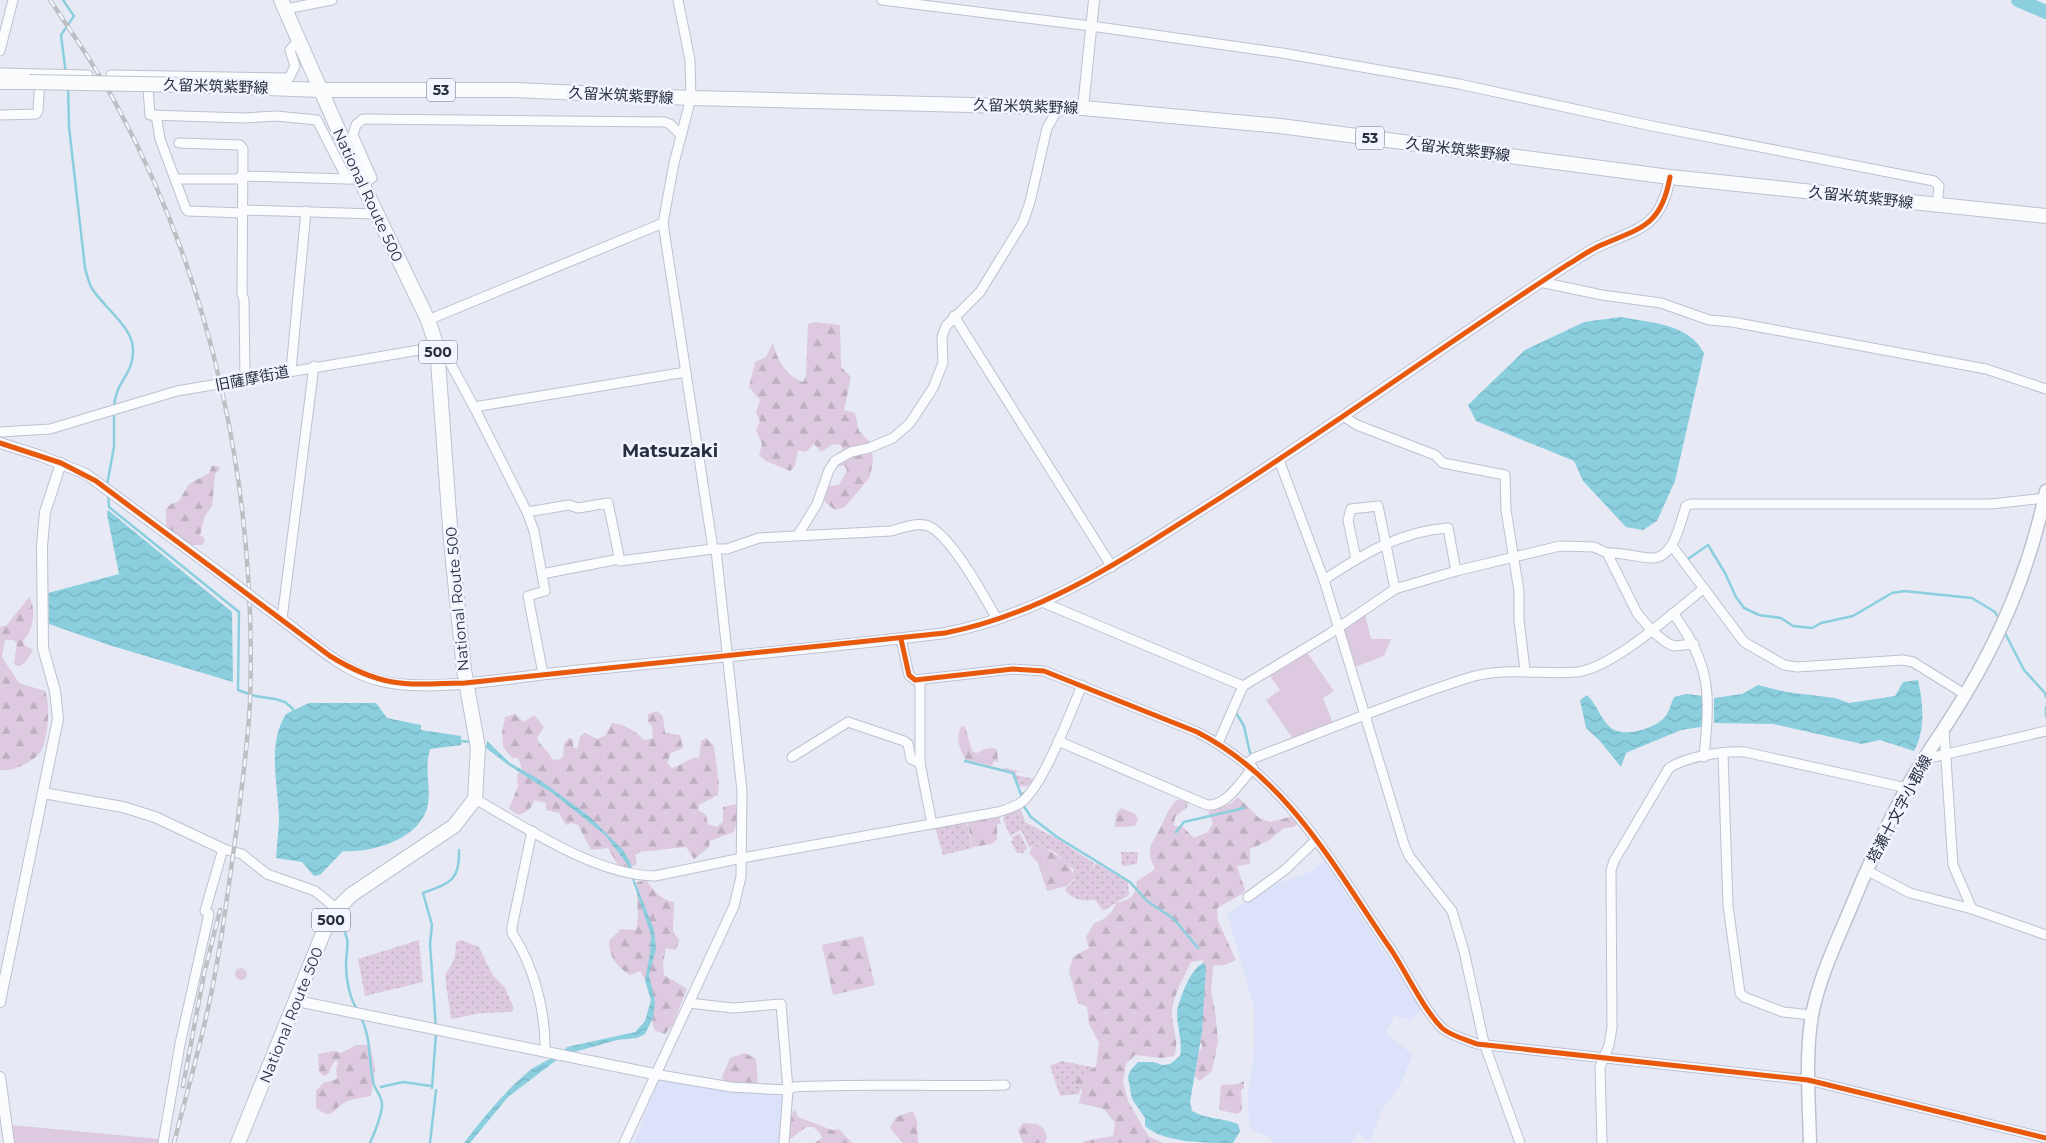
<svg xmlns="http://www.w3.org/2000/svg" width="2046" height="1143" font-family="Montserrat,'Noto Sans JP',sans-serif">
<style>
.built{fill:#dbe2fa}
.grass{fill:url(#grass-dots)}
.forest{fill:url(#forest-firs)}
.green{fill:#ddcae0}
.water{fill:url(#water-waves)}
.lines{fill:none;stroke-linecap:round;stroke-linejoin:round}
.stream{stroke:#8bcfdf;stroke-width:2.5}
.river{stroke:#8bcfdf;stroke-width:14}
.minor-casing{stroke:#bec1cf;stroke-width:11}
.tertiary-casing{stroke:#bec1cf;stroke-width:12}
.secondary-casing{stroke:#bec1cf;stroke-width:15}
.primary-casing{stroke:#bec1cf;stroke-width:16}
.trunk-casing{stroke:#bec1cf;stroke-width:16}
.minor{stroke:#fbfcfe;stroke-width:9}
.tertiary{stroke:#fbfcfe;stroke-width:10}
.secondary{stroke:#fbfcfe;stroke-width:12}
.primary{stroke:#fbfcfe;stroke-width:14}
.trunk{stroke:#fbfcfe;stroke-width:14}
.rail-casing{stroke:#bdbfc3;stroke-width:4.5}
.rail{stroke:#f1f5ff;stroke-width:2.5;stroke-dasharray:8;stroke-linecap:butt}
.tertiary-bridge-casing{stroke:#bec1cf;stroke-width:12;stroke-linecap:butt}
.primary-bridge-casing{stroke:#bec1cf;stroke-width:16;stroke-linecap:butt}
.tertiary-bridge{stroke:#fbfcfe;stroke-width:10}
.primary-bridge{stroke:#fbfcfe;stroke-width:14}
.cycleway-casing{stroke:#f1f5ff;stroke-width:8}
.cycleway{stroke:#e8590c;stroke-width:5}
.labels{text-anchor:middle;dominant-baseline:central;stroke-width:5;stroke-linejoin:round;paint-order:stroke}
.shield{fill:#f1f5ff;stroke:#656a7a;stroke-width:1}
.shield-label{font-size:14px;font-weight:bold;fill:#292f41}
.street-label{font-size:15px;fill:#292f41;stroke:#f1f5ff}
.quarter-label{font-size:18px;font-weight:bold;fill:#292f41;stroke:#f1f5ff}
</style>
<defs>
<pattern id="grass-dots" width="8" height="8" patternUnits="userSpaceOnUse" patternTransform="scale(1.25)"><rect width="8" height="8" fill="#ddcae0"/><path d="M2 2h.1M6 6h.1" fill="none" stroke="#beaec1" stroke-width="1.8" stroke-linecap="round"/></pattern>
<pattern id="forest-firs" width="22" height="20" patternUnits="userSpaceOnUse" patternTransform="scale(1.25)"><rect width="22" height="20" fill="#ddcae0"/><path d="M5 1l3.5 6h-7zM16 11l3.5 6h-7z" fill="#beaec1"/></pattern>
<pattern id="water-waves" width="16" height="10" patternUnits="userSpaceOnUse" patternTransform="scale(1.25)"><rect width="16" height="10" fill="#8bcfdf"/><path d="M0 5q4-4 8 0t8 0" fill="none" stroke="#78b2c1"/></pattern>
</defs>
<rect width="100%" height="100%" fill="#e7eaf5"/>
<g class="built">
<path d="M1324 861 1422 1009 1411 1021 1395 1015 1386 1033 1413 1055 1401 1083 1381 1112 1370 1142 1358 1133 1351 1143H1273L1270 1137 1251 1130 1249 1125 1248 1091 1254 1051V1008L1227 913 1275 884 1310 872Z"/>
<path d="M659 1079 784 1094 782 1143H634Z"/>
</g>
<g class="grass">
<path d="M1005 768 1033 774 1017 771 1016 775 1034 779 1033 782 1026 787 1019 786 1021 793 1026 791 1022 796 1014 773 1001 769Z"/>
<path d="M1020 808 1025 821 1023 824 1025 822 1056 838 1094 863 1092 870 1096 863 1128 882 1129 895 1103 911 1095 900C1082 901 1074 901 1065 890L1075 879 1073 870H1076L1070 867 1055 852 1037 845 1029 847 1021 830 1010 836 1003 819 1005 814Z"/>
<path d="M966 820 972 848 943 855 935 827Z"/>
<path d="M1020 833 1027 848 1023 853H1017L1011 841 1013 840 1012 837Z"/>
<path d="M1121 852H1138L1137 864 1122 866Z"/>
<path d="M419 940 423 982 365 996 358 959Z"/>
<path d="M461 940 479 947 492 974 505 988 514 1008 512 1012 481 1013 451 1019 445 976 455 958 456 942Z"/>
<path d="M1061 1061 1092 1067 1094 1072 1081 1085 1079 1094 1060 1096 1050 1066Z"/>
</g>
<g class="forest">
<path d="M815 322 840 325 841 367 851 377 844 410 855 413 859 431 871 443 873 461 870 477 845 507 835 510 824 501 829 486 839 485 847 470 844 465 836 467 828 461 843 449 841 445 833 444 821 452 814 444 806 452 798 450 795 466 790 471 766 461 759 455 762 444 756 430 760 421 756 413 760 400 749 387 755 362 766 357 773 343C777 360 786 376 803 382L806 376 808 324Z"/>
<path d="M212 466H218L220 469 215 474 212 506 205 516 200 535 205 539 203 545H190L166 530V509L171 504 179 501 189 484 209 473Z"/>
<path d="M29 597C37 609 33 631 23 641L24 645 33 650 26 662 18 666 14 664 17 643 13 640H5L2 657 19 683 45 691C51 703 48 740 41 751 34 762 12 772 0 770V627L7 625Z"/>
<path d="M657 711 663 716 665 733 680 735 683 748 671 753 667 763 672 768C682 765 688 758 699 758L701 741 706 738 714 746 719 783 718 795 699 805 698 810 706 815 708 824 716 827 723 822V807L736 804 739 816 734 832 710 841 709 847 694 859 686 847 640 852 635 855 637 864 627 869 619 867 608 848 591 850 578 825 572 823 566 825 559 813 546 810V803L534 800C532 809 526 813 518 815L509 809 518 786 517 775 522 769 518 758H512L503 747 502 732 505 717 515 714 524 722 534 715 544 727 537 738C540 747 549 750 552 759L558 760 563 757 564 744 569 738 573 740V747L577 749 580 736 585 733 597 739 606 735 612 723C624 724 636 731 644 740L653 738 652 726 648 722V714Z"/>
<path d="M965 726 972 751 977 753 985 749 994 748 997 750 998 762 994 761 992 766 966 760C960 750 955 738 961 727Z"/>
<path d="M1238 797 1259 818 1270 822 1293 816 1297 824 1294 827 1284 828 1268 841 1250 849V864L1237 866 1245 890 1242 894 1217 908 1218 921 1236 960 1225 965 1213 966 1211 992 1215 1010 1218 1041 1212 1071 1200 1081 1190 1072 1194 1055 1202 1048V1044L1197 1041 1203 960 1191 962C1184 978 1172 996 1172 1014 1172 1029 1180 1041 1174 1056L1162 1058 1135 1055 1126 1064 1123 1082 1128 1101 1148 1136 1163 1143H1082L1084 1141 1113 1136 1115 1123 1104 1109 1079 1103 1082 1091 1074 1081 1096 1066 1099 1043 1089 1024 1087 1007 1078 1003 1069 971 1073 957 1089 948 1086 937 1094 923C1106 919 1111 915 1116 903 1130 900 1136 896 1137 881L1155 869C1144 846 1152 846 1161 826 1167 815 1168 808 1177 800L1188 801 1187 807 1175 817 1174 826H1182L1194 838 1208 832 1213 823 1208 812 1230 804Z"/>
<path d="M1121 808 1135 814 1138 819 1135 826 1115 827 1116 814Z"/>
<path d="M998 814 1001 823 997 825V839L992 844 972 847 967 819Z"/>
<path d="M1037 845C1052 851 1070 861 1075 878L1067 886 1047 891 1038 863 1029 853 1032 847Z"/>
<path d="M646 880C654 891 661 900 674 902L673 931 679 940 676 950 666 948 663 963 664 975 687 989 672 1026 665 1034 655 1031C651 1022 653 1017 652 1008 651 996 647 980 640 971L630 975C617 967 609 957 609 941L621 929 636 930C640 913 636 899 637 882Z"/>
<path d="M863 936 875 985 833 995 822 945Z"/>
<path d="M356 1045H370L375 1069 371 1096C362 1098 353 1098 344 1103 333 1108 334 1122 316 1108V1091L323 1083 337 1079 336 1069 338 1063 336 1060C331 1065 331 1071 326 1076L322 1075 319 1071 318 1054 334 1051 341 1053Z"/>
<path d="M745 1053 756 1059 758 1083 747 1093C735 1093 726 1088 722 1077L730 1058Z"/>
<path d="M1244 1081V1088L1241 1090 1242 1111 1237 1114 1219 1110 1221 1085 1238 1084Z"/>
<path d="M795 1109 798 1117 832 1130 839 1129 852 1143H815L822 1138 820 1133 813 1127H806L789 1140C787 1128 788 1120 795 1109Z"/>
<path d="M913 1111 917 1121 918 1143H903L890 1128 896 1117Z"/>
<path d="M1023 1123 1037 1124 1044 1129 1047 1137 1045 1143H1023L1018 1130Z"/>
</g>
<g class="green">
<path d="M1365 614 1371 639H1391L1384 656 1355 667 1343 628Z"/>
<path d="M1306 651 1334 691 1323 698 1333 723 1293 739 1266 700 1280 690 1269 675Z"/>
<circle cx="241" cy="974" r="6"/>
<path d="M12 1125 159 1139V1143H15Z"/>
</g>
<g class="water">
<path d="M1621 317C1651 323 1688 323 1704 353L1675 481 1657 521 1643 530 1626 527 1583 481 1574 461 1476 421 1468 405 1525 350 1584 322Z"/>
<path d="M108 510 232 612 233 682 109 645 49 624 48 593 119 574 107 514Z"/>
<path d="M1918 680C1923 702 1926 730 1914 751L1880 740 1862 744 1773 724 1714 723V698L1742 694 1758 685 1786 692 1835 698 1849 703 1895 696 1903 682Z"/>
<path d="M1686 694 1703 696 1704 721 1701 727 1681 730 1633 750 1626 753 1621 767 1600 741 1586 728 1580 700 1587 695C1597 705 1599 715 1607 724 1619 740 1652 730 1664 718 1669 713 1671 703 1674 697Z"/>
<path d="M309 703H376L387 718 421 725V730L461 736V745L430 749C424 771 431 786 428 804 422 839 372 853 343 851L320 875 314 876 302 862 276 858C277 846 278 834 279 822 279 788 266 745 286 714Z"/>
<path d="M487 741 510 763 540 780 589 816 623 850 631 864 634 879 654 930 656 949 649 975 655 1002 653 1018 645 1034 637 1038 617 1040 574 1052 558 1059 508 1097 470 1143H464C483 1118 504 1092 529 1071 539 1063 560 1056 567 1047L635 1032 645 1021 651 1000 645 981 650 953 651 935 627 864 605 835 555 795 507 764 486 748Z"/>
<path d="M1204 963 1206 967 1202 1032 1190 1102 1192 1111C1205 1119 1223 1118 1238 1124L1240 1131 1233 1143C1206 1143 1164 1143 1145 1126V1118L1132 1099 1128 1077 1130 1071 1138 1062H1153L1163 1065 1170 1064 1180 1056C1183 1042 1177 1028 1177 1013 1178 1001 1192 965 1204 963Z"/>
</g>
<g class="lines">
<g class="stream">
<path d="M63 0 74 16 61 35 66 74"/>
<path d="M68 86 69 127 85 268C87 275 89 285 93 290 104 307 133 328 133 349 134 375 116 380 114 406"/>
<path d="M107 485 114 447V412"/>
<path d="M108 493 109 507 239 612 238 690 255 696 275 699 285 702 293 709V712"/>
<path d="M1688 559 1708 545 1725 573 1736 597 1744 608 1759 615 1781 618 1793 626 1812 628 1821 623 1853 616 1892 593 1904 591 1972 598 1995 612 1999 619"/>
<path d="M2004 631 2024 670 2045 693 2046 697"/>
<path d="M2046 707V716"/>
<path d="M1235 711 1244 726 1250 753"/>
<path d="M460 741 472 742"/>
<path d="M965 761 1013 773 1022 797"/>
<path d="M1023 805 1031 817 1057 837 1130 882 1147 901 1174 919 1198 948"/>
<path d="M1176 832 1184 822 1244 808"/>
<path d="M340 924C352 942 346 946 346 966 346 980 350 999 357 1009"/>
<path d="M361 1018C372 1039 368 1063 374 1085 377 1093 383 1097 382 1107 380 1119 375 1132 370 1143"/>
<path d="M436 1028 430 944 432 925 423 893C450 883 460 881 459 850"/>
<path d="M381 1087 403 1082 431 1086"/>
<path d="M432 1088 436 1033"/>
<path d="M430 1143 436 1090"/>
</g>
<path class="river" d="M2018 0 2046 12"/>
<defs>
<g id="minor">
<path d="M678 0 690 60 691 98 674 163 663 223 713 549"/>
<path d="M882 0 1091 26 1282 53 1459 84 1652 126 1934 181 1939 186 1937 205"/>
<path d="M285 9 332 0"/>
<path d="M0 51 13 0"/>
<path d="M0 73 88 75"/>
<path d="M111 75 289 78 295 66 290 50 298 41"/>
<path d="M147 76 150 115 244 118 276 116 317 120 347 179H360"/>
<path d="M0 115 36 114 38 111 40 79"/>
<path d="M156 115 160 139 186 209 188 211 242 213"/>
<path d="M179 143 240 145 243 149 242 294 244 300 245 380"/>
<path d="M241 176 347 179"/>
<path d="M176 179H241"/>
<path d="M362 184 372 178 353 135 356 125 363 119 664 122 670 124 681 135"/>
<path d="M242 210 376 214"/>
<path d="M1540 282 1602 295 1661 303 1709 320 1732 322 1986 369 2046 389"/>
<path d="M954 316 1112 567"/>
<path d="M428 320 663 223"/>
<path d="M291 370 306 211"/>
<path d="M474 407 686 372"/>
<path d="M1343 416 1357 425 1435 455 1443 463 1505 475 1506 510 1519 591V620L1525 670"/>
<path d="M0 432 50 429 177 391 437 347 447 357 474 407 527 512 534 531 545 591 528 596 543 674"/>
<path d="M1279 460 1324 580 1404 844 1409 856 1452 911 1464 951 1484 1043 1520 1143"/>
<path d="M527 512 569 505 578 508 608 503 620 561 713 549H727L759 538 891 531C902 528 913 523 925 525 948 529 985 598 997 619"/>
<path d="M798 535 817 504 829 470 835 461 851 452 869 448 893 438 910 423 933 388 943 363 942 337 946 326 980 292 1023 222 1030 202 1047 128 1059 107"/>
<path d="M1672 546 1744 642 1784 665 1797 667 1903 660 1913 662 1966 695"/>
<path d="M1607 553C1622 552 1635 557 1650 558 1674 560 1680 523 1686 506L1691 504H1991L2046 498"/>
<path d="M1356 559 1348 520 1351 509 1378 506 1395 589"/>
<path d="M542 574 619 559"/>
<path d="M1324 580C1361 555 1401 531 1448 528L1456 571"/>
<path d="M1042 602 1243 686"/>
<path d="M1673 613C1712 667 1710 693 1704 757"/>
<path d="M282 619 314 366"/>
<path d="M901 639 909 675 915 680 1013 669 1044 671 1197 732C1289 779 1335 869 1392 951 1407 974 1424 1010 1442 1028 1451 1036 1465 1039 1477 1044L1808 1080 2046 1138"/>
<path d="M1944 729 1953 865 1972 909"/>
<path d="M1058 741 1207 805C1226 807 1241 781 1253 768"/>
<path d="M1218 743 1243 686 1329 634 1395 589 1456 571 1560 546 1594 547 1607 553 1637 613 1652 631 1667 643 1674 646 1694 644"/>
<path d="M1723 754 1728 906 1740 993 1744 997 1783 1012 1812 1015"/>
<path d="M792 757 848 722 904 741 908 744 911 759 920 763 932 824"/>
<path d="M1925 759 2046 731"/>
<path d="M920 763V679"/>
<path d="M1248 763 1254 758C1326 731 1397 700 1471 677 1506 667 1542 675 1577 672 1613 668 1674 612 1703 589"/>
<path d="M475 799C527 828 595 875 655 876L742 858 998 812C1007 809 1016 807 1023 801 1045 781 1070 714 1082 685"/>
<path d="M532 831 512 927V933C534 966 546 1012 545 1052"/>
<path d="M1866 870 1910 893 1972 909 2046 935"/>
<path d="M1248 897 1286 869 1316 840"/>
<path d="M689 1003 733 1008 781 1004 788 1090 784 1143"/>
<path d="M654 1074 731 1087 788 1090 794 1087C864 1083 935 1087 1005 1085"/>
<path d="M163 1143 180 1044 209 914 205 911 223 849 242 854 267 874 315 891 337 909"/>
<path d="M624 1143 734 906 741 877 742 791 716 550"/>
<path d="M1602 1143 1600 1067 1609 1045 1612 1028 1611 870 1614 861 1669 768C1687 756 1724 751 1745 752L1907 788"/>
</g>
<g id="tertiary">
<path d="M1083 108 1094 0"/>
<path d="M0 443 41 456 86 474 228 579"/>
<path d="M266 608C302 632 335 668 377 680 426 694 513 677 565 672 692 659 819 649 945 633 1044 614 1125 558 1209 505 1330 428 1447 343 1567 265 1577 259 1587 252 1597 247 1639 228 1661 228 1670 177"/>
<path d="M43 793 123 807 155 817 223 849"/>
<path d="M297 1001 654 1074"/>
<path d="M0 1002 58 719 55 691 43 648 42 546 45 512 61 463"/>
<path d="M0 1077 9 1143"/>
</g>
<path id="secondary" d="M1810 1143C1809 1101 1805 1056 1812 1015 1819 979 1835 945 1849 912 1866 870 1885 829 1906 789 1924 756 1947 726 1966 693 2004 630 2031 563 2046 491"/>
<g id="primary">
<path d="M0 82H29"/>
<path d="M191 85 320 90H515L691 98 1083 108 1280 126 1670 177 2046 216"/>
</g>
<path id="trunk" d="M238 1143 324 931 337 909 351 895 454 826 475 799 478 748 464 670 451 541 437 347 428 320 360 179 281 0"/>
</defs>
<use href="#minor" class="minor-casing"/>
<use href="#tertiary" class="tertiary-casing"/>
<use href="#secondary" class="secondary-casing"/>
<use href="#primary" class="primary-casing"/>
<use href="#trunk" class="trunk-casing"/>
<use href="#minor" class="minor"/>
<use href="#tertiary" class="tertiary"/>
<use href="#secondary" class="secondary"/>
<use href="#primary" class="primary"/>
<use href="#trunk" class="trunk"/>
<defs>
<g id="rail">
<path d="M50 0C73 34 98 70 117 106 215 287 257 497 250 701 248 743 242 785 237 826 230 876 224 925 215 974 205 1031 188 1087 174 1143"/>
<path d="M183 1086 204 974 220 910"/>
</g>
</defs>
<use href="#rail" class="rail-casing"/>
<use href="#rail" class="rail"/>
<defs>
<path id="tertiary-bridge" d="M228 579 266 608"/>
<path id="primary-bridge" d="M29 82 191 85"/>
</defs>
<use href="#tertiary-bridge" class="tertiary-bridge-casing"/>
<use href="#primary-bridge" class="primary-bridge-casing"/>
<use href="#tertiary-bridge" class="tertiary-bridge"/>
<use href="#primary-bridge" class="primary-bridge"/>
<defs>
<g id="cycleway">
<path d="M0 443 61 463 96 481 330 656C382 688 406 685 465 683L945 633C1044 614 1125 558 1209 505 1330 428 1447 343 1567 265 1577 259 1587 252 1597 247 1639 228 1661 228 1670 177"/>
<path d="M901 639 909 675 915 680 1013 669 1044 671 1197 732C1289 779 1335 869 1392 951 1407 974 1424 1010 1442 1028 1451 1036 1465 1039 1477 1044L1808 1080 2046 1138"/>
</g>
</defs>
<use href="#cycleway" class="cycleway-casing"/>
<use href="#cycleway" class="cycleway"/>
</g>
<g class="labels">
<g class="shield">
<rect x="427" y="78.5" width="28" height="23" rx="4"/>
<rect x="1356" y="126.5" width="28" height="23" rx="4"/>
<rect x="419" y="340.5" width="38" height="23" rx="4"/>
<rect x="312" y="908.5" width="38" height="23" rx="4"/>
</g>
<g class="shield-label">
<text x="441" y="90">53</text>
<text x="1370" y="138">53</text>
<text x="438" y="352">500</text>
<text x="331" y="920">500</text>
</g>
<g class="street-label">
<text transform="translate(216 86) rotate(2)">久留米筑紫野線</text>
<text transform="translate(621 95) rotate(3)">久留米筑紫野線</text>
<text transform="translate(1026 106) rotate(2)">久留米筑紫野線</text>
<text transform="translate(1458 149) rotate(7)">久留米筑紫野線</text>
<text transform="translate(368 195) rotate(65)">National Route 500</text>
<text transform="translate(1861 197) rotate(6)">久留米筑紫野線</text>
<text transform="translate(252 378) rotate(-11)">旧薩摩街道</text>
<text transform="translate(457 599) rotate(-95)">National Route 500</text>
<text transform="translate(1899 809) rotate(-62)">塔瀬十文字小郡線</text>
<text transform="translate(291 1015) rotate(-68)">National Route 500</text>
</g>
<g class="quarter-label">
<text x="670" y="451">Matsuzaki</text>
</g>
</g>
</svg>
